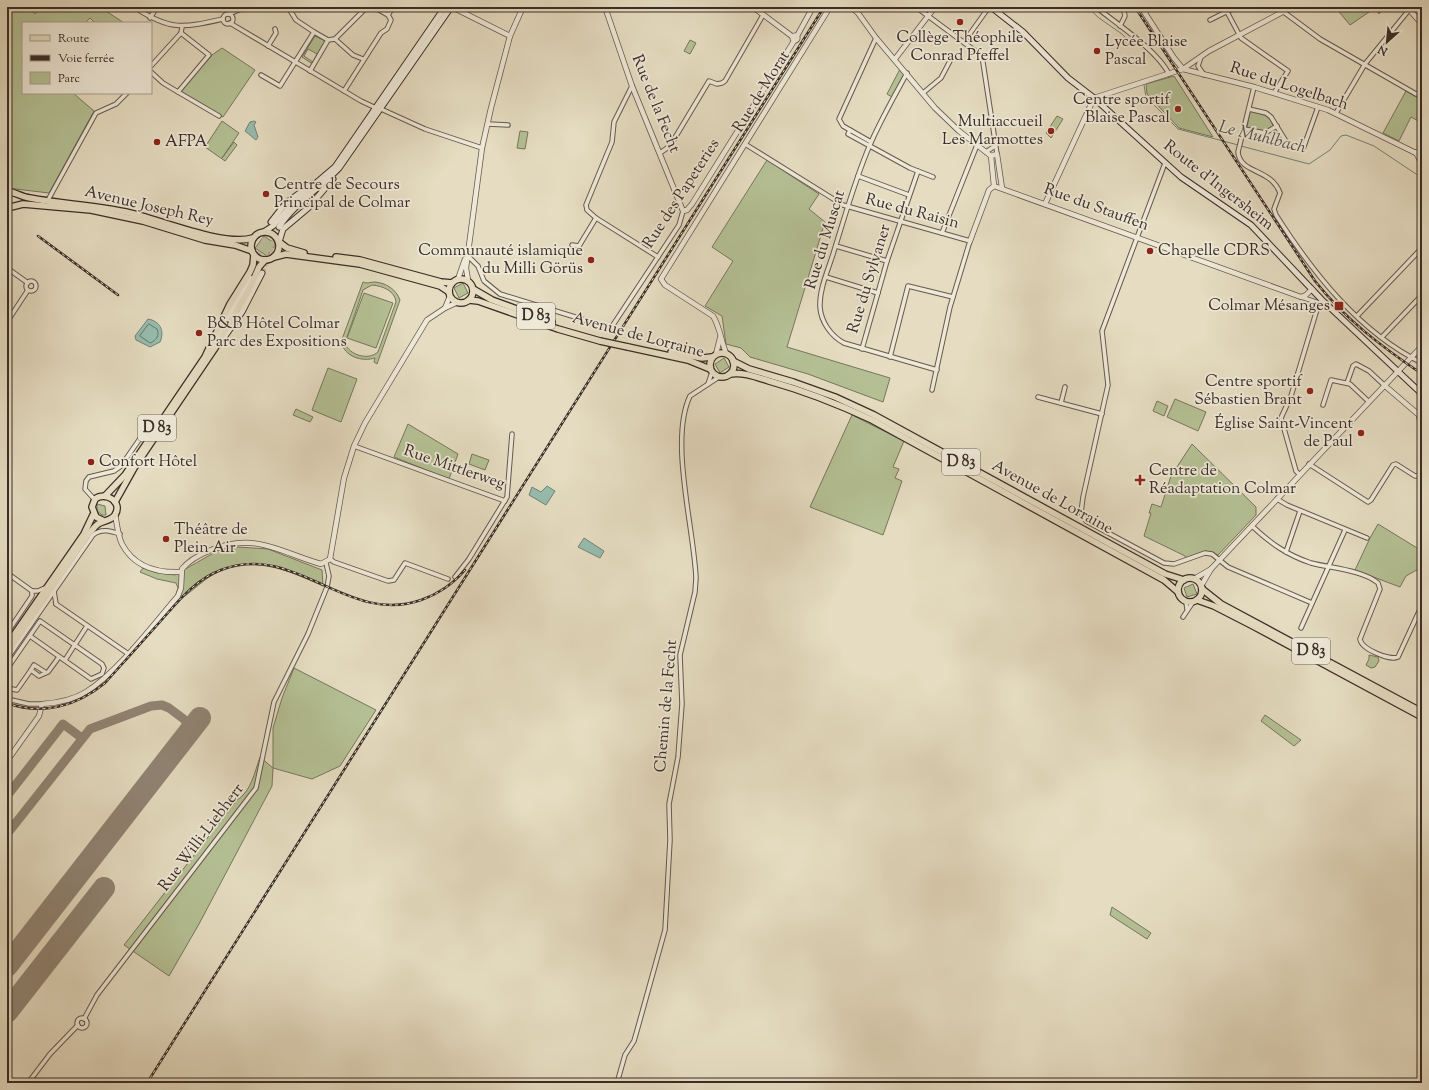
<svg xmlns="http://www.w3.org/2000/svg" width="1429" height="1090" font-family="'Sorts Mill Goudy',serif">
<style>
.green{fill:#b4c094;stroke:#77765e;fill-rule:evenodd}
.water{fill:#96bcae;stroke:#718378}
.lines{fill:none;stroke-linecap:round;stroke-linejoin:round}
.shore{stroke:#68746a;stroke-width:1}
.stream{stroke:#718378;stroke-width:1}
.taxiway{stroke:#908474;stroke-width:9}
.runway{stroke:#908474;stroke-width:22}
.secondary-tunnel{stroke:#c3b9a2;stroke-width:5;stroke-dasharray:5 2.5;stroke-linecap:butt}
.minor-casing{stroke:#65594e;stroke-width:5.5}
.tertiary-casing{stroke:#65594e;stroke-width:6}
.secondary-casing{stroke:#3a2d27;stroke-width:7}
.primary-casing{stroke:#3a2d27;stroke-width:8}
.minor{stroke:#eee8d7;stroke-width:3.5}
.tertiary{stroke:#eee8d7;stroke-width:4.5}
.secondary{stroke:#eee8d7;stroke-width:5}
.primary{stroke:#e5dcc1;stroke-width:5.5}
.rail-casing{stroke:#3a2d27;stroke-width:2.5}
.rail{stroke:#eee8d7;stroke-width:1;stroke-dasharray:3;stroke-linecap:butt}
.primary-bridge-casing{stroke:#3a2d27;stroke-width:8;stroke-linecap:butt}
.primary-bridge{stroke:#e5dcc1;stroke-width:5.5}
.poi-dot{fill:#8f2418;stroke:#eee8d7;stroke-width:1.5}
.labels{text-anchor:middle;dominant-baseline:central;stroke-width:3.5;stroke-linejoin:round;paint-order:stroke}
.shield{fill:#eee8d7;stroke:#70655c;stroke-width:1}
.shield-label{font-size:15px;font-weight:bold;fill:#3a2d27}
.poi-label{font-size:16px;fill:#3a2d27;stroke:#eee8d7;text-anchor:start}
.street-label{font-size:16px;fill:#3a2d27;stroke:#eee8d7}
.water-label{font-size:17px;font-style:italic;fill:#515149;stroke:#eee8d7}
</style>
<rect width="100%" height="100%" fill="#e5dcc1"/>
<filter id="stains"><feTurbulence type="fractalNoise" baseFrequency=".005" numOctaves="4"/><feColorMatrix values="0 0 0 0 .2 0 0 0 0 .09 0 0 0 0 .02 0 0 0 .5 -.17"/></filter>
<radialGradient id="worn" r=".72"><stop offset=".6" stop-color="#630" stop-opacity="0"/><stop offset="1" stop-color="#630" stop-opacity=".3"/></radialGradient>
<g class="green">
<path d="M7 7H28L35 14 41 7H100L124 23H95L90 18 85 23H23V93H73L94 111 49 193 7 188Z"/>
<path d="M1335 7H1384L1379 14 1375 8 1350 25Z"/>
<path d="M315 36 324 40 325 43 314 62 311 63 302 57ZM308 49 317 54 313 62 304 56Z"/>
<path d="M690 40 696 43 690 54 684 51Z"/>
<path d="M222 48 255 70 223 117 180 91 212 55Z"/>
<path d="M900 69 904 74 892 97 887 94Z"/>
<path d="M1174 76 1213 137 1179 128 1147 94 1146 84Z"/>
<path d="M1406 91 1422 100V123L1411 117 1399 141 1383 133Z"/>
<path d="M1252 111 1268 116 1274 127 1264 131 1248 128 1247 127 1250 112Z"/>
<path d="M1057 116 1063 119 1051 138 1046 133Z"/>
<path d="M222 121 239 133 222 158 234 142 237 145 225 161 205 147Z"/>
<path d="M520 131 528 132 525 149 517 148Z"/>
<path d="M767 160 819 194 809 209 825 222 787 347 890 378 883 402 808 374 750 357 741 348 726 344 722 316 705 306 733 261 712 247Z"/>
<path d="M264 236 276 244 267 256 255 248Z"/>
<path d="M363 282C367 284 370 282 375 282 386 283 396 289 400 300L377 364 374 362 375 358C362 362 345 357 341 342ZM372 285C383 286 395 291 396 302L378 352C368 361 349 355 345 343L363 290Z"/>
<path d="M463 283 468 293 459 298 454 288Z"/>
<path d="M364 293 393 303 376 348 347 338Z"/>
<path d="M724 358 729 367 720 373 715 364Z"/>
<path d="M328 368 357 379 341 422 312 410Z"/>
<path d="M1175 399 1206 412 1198 431 1167 417Z"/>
<path d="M1157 401 1168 406 1164 416 1153 411Z"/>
<path d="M296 409 313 417 310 422 293 415Z"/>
<path d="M852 415 904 441 893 467 899 469 895 478 902 481 883 535 810 507Z"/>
<path d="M408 424 458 454 449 479 394 457Z"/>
<path d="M1192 444 1256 507V515L1218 555 1205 551 1186 558 1185 556 1144 536 1151 513H1149L1152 504 1161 507 1171 476Z"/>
<path d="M472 454 489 460 485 470 469 464Z"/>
<path d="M97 504 105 506 106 515H102L97 511Z"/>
<path d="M1378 524 1422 551V567L1406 576 1400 587 1355 570 1370 538Z"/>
<path d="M238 547 268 549 322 570 323 586C288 570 249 553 212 575 203 581 194 589 185 596L176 594 178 588 176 583 157 579 140 572 143 568 157 573 175 575 217 551Z"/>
<path d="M1193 584 1197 594 1187 597 1184 588Z"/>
<path d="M1369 655 1378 657 1379 661 1375 667 1371 668 1366 665 1369 659Z"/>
<path d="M294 668 376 710 340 766 312 779 273 768 272 786 199 924 169 976 124 945 237 800C251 792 255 771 260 757L273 768V728L282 698Z"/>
<path d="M1265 715 1301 740 1294 746 1261 721Z"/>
<path d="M1112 907 1151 933 1147 939 1110 915Z"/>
</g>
<g class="water">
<path d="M254 121 256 122 254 125 258 137 256 140 245 131 250 122Z"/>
<path d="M148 319C160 321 165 331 160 342L150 347 136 340 135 336Z"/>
<path d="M547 486 555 491 546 505 529 495 532 487 541 492Z"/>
<path d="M584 538 604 551 600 558 578 547Z"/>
</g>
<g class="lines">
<path class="shore" d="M149 324 157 329C160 335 156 341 150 343L140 336Z"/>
<g class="stream">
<path d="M1087 7 1099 18 1122 34 1126 38V44"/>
<path d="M1144 85 1146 97 1178 129 1238 145"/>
<path d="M1241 146 1309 164 1330 150 1341 136 1346 135 1374 146 1416 174 1422 180"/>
</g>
<g class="taxiway">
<path d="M7 796 63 724 82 738"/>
<path d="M7 834 90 729 151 706 162 705 169 708 185 720 188 729 185 738"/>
</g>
<g class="runway">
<path d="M7 966 200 718"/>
<path d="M7 1012 104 888"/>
</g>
<g class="secondary-tunnel">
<path d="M262 273 279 227"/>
<path d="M250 278 271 222"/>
</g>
<defs>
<g id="minor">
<path d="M134 7C170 31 183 28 223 19"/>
<path d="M288 7 296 20 314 32"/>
<path d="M374 7 388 15"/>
<path d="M916 7 982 56 997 154"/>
<path d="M1096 7C1117 24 1157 50 1169 74"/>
<path d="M1223 7 1226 10 1241 38 1288 71 1274 93"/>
<path d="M1277 7 1320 39 1416 94 1422 93"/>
<path d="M229 14 246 7"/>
<circle cx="228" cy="19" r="5"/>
<path d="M150 18 157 7"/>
<path d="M1210 20 1236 7"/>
<path d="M230 23 361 101 376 108"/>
<path d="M1120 26 1125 16 1123 7"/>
<path d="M335 39 353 55 363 59"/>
<path d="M328 40 335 39 367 7"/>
<path d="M964 42 989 7"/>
<path d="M268 46 276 33 275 29"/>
<path d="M1201 57 1198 66 1204 75"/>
<path d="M151 66 181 33 182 27"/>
<path d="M151 72 163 83 178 92 209 55 181 33"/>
<path d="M907 73C894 97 880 121 869 147 855 180 845 216 834 251 829 268 819 289 820 307 821 322 831 336 844 343L937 370"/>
<path d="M261 75 280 86 314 32 328 40 310 71"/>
<path d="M632 86 614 122 612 142 586 205 587 210 596 218 658 257"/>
<path d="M1254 87 1238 152C1240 174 1271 168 1280 193L1274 209 1276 215C1313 273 1359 332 1422 363"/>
<path d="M344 91 381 33 387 29 391 20 388 15 393 7"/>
<path d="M178 92 219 116"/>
<path d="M923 93 941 78 950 61"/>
<path d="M381 109 425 129 482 148"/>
<path d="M1249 109 1266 113 1271 117 1287 143 1303 149 1318 107"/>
<path d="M1336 113 1365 64 1409 10"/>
<path d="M488 124 508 125"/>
<path d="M1244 129 1265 133 1277 126"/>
<path d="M850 130 848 134 910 168 933 177"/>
<path d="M871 142 843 126 839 119 876 38"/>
<path d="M745 144 843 205 970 241 950 307 932 390"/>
<path d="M986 152 995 146"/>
<path d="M660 153 670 146 709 81 717 84 722 83 725 81 763 15"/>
<path d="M1165 163 1102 331 1108 385 1083 497 1081 513 1086 521 1164 563 1174 564 1205 553 1212 554 1228 567 1312 603"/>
<path d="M858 176 909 195"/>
<path d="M48 200 96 113 116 104 127 93"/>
<path d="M942 233 977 145"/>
<path d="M572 245 579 246 596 218"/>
<path d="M836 246 887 261"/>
<path d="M469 257 478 266 484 281 500 294 611 328 679 225 683 211"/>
<path d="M7 268 28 283"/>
<path d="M826 277 878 293"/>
<circle cx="31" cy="286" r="5"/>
<path d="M1301 297 1319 303"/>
<path d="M1357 316 1419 251 1422 254"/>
<path d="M7 322 28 290"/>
<path d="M1382 337 1422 295"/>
<path d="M862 349 887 261 918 171"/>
<path d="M890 357 908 286 953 297"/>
<path d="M1347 383 1353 366 1356 364 1369 371 1384 385"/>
<path d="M708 384 712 372"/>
<path d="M1038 397 1102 414"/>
<path d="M1061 403 1065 387"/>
<path d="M1323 405 1331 380 1350 384 1368 401"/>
<path d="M354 446 505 501"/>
<path d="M1309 464 1368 502 1371 500 1393 465 1396 464 1415 476 1422 475"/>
<path d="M1299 474 1296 471 1281 418 1291 396 1318 306 1322 300"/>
<path d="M1277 499 1287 505 1367 538"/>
<path d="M95 500 85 489 86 481 89 477 114 471 121 466 148 427"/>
<path d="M1252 526C1270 543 1287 555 1311 563 1330 568 1363 570 1378 583L1380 589 1360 639C1361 649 1390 661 1398 657L1422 605"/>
<path d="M1286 552 1300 511"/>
<path d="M330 559 334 562 388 581 394 580 405 563 448 579"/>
<path d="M7 573 32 591"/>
<path d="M455 577 469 559 507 497 512 434"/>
<path d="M32 591H38L47 587"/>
<path d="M54 591 56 604"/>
<path d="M1186 602 1187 609"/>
<path d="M56 604 127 653"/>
<path d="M1183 617 1193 602"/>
<path d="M1301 628 1345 530"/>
<path d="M7 633 32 596V591"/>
<path d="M7 659 93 535C101 528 111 531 120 534"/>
<path d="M65 660 87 626"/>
<path d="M7 669 40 621 102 664 104 668 102 674 91 679 30 636"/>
<path d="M31 670 34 665 45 672"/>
<path d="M7 688 17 690 31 670 39 676 48 672 59 657"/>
<path d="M7 699 29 704H42"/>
<circle cx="82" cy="1023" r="5"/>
<path d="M84 1019 97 995 256 788 274 702 308 634 327 587 329 576 326 563"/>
<path d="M28 1083 50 1054 78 1025"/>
<path d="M617 1083 625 1055 634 1041 638 1027 665 930 670 840 669 804 678 757 682 704 680 655 695 592 696 578C694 528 669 440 690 396L719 377"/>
</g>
<g id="tertiary">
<path d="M452 7 510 36"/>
<path d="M605 7 632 86 683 211 687 210 692 204 794 41"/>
<path d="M753 7 793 37"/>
<path d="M851 7 858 13 876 38 935 108 959 131 991 156"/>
<path d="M1141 7 1174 58 1183 69 1254 87 1328 110 1422 156"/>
<path d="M1407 7 1422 24"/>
<circle cx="795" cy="38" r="2.5"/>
<path d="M797 36 813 7"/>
<path d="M895 59 935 7"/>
<path d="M1416 152 1422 165"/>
<path d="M991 156 997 154 1002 188"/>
<path d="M991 156 994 186"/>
<path d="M994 186 1301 297 1306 295 1312 289"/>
<path d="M1045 204 1094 98 1183 69 1209 51 1292 7"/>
<path d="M970 241 989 190 994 186"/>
<path d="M458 279 465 259"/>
<path d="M468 280 466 268 482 148 491 108 510 36 523 7"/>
<path d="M445 308 450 296"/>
<path d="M726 353C721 341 720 327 713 316L665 285 661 279 830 7"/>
<path d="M716 354 720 338"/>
<path d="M1384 385 1419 415 1422 433"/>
<path d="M115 514C117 524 118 536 122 544 134 567 158 573 181 572"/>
<path d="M1194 579 1211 569 1422 346"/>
<path d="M1201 586 1211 569"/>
<path d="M7 761 39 716 42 704C57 703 73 700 86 692 118 672 153 625 178 596L181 588 182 569C189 560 201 554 211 550 256 532 279 552 321 564L330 559 344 478 354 446 365 423 427 320 445 308 458 302"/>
</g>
<g id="secondary">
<path d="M991 7 1023 32 1068 78 1094 98 1181 177 1251 225 1322 300 1422 394"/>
<path d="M271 222 286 203 312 184"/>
<path d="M279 227C295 203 320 188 339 168L451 7"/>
<path d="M265 231 273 226 295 201 335 167 445 7"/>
<path d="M279 242 283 229 308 208 333 179"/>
<path d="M214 343 250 278"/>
<path d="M220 343 242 312 262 273"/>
</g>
<g id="primary">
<path d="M7 191C14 192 22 197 30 198 62 204 94 205 126 212 159 219 223 247 253 238"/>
<path d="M7 208 23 204 91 210 143 221 205 240 235 245 252 251"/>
<circle cx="265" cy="246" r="14"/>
<path d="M279 242 287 248 304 253"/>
<path d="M274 257 286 254 360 264 440 286 449 292"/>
<path d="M336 257 360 260 441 282 452 283"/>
<circle cx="461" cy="291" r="12"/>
<path d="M473 289 492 300 552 322"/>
<path d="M469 300 478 301 558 329 600 341"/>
<path d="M628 347 688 360 710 369"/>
<path d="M671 352 702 358 712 357"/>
<circle cx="722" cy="365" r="12"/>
<path d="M733 361 749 369 793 382 835 397 874 415 1165 574 1184 580"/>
<path d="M730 374C744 372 756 377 769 381 805 391 838 404 872 420L1164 580 1178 592"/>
<path d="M105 496 125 475 205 357 230 304 250 272 253 265 254 255"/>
<path d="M115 502 134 468 215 348 249 290 259 267 265 260"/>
<circle cx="1190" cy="590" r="12"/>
<path d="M1202 589 1221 604 1422 712"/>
<path d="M1197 600 1214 606 1253 626 1422 717"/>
<path d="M7 645 84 534 93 515"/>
<path d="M7 653 87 536C91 532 94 527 98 524 104 520 111 521 115 515 123 502 106 491 95 499L92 507 96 517 104 521"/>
</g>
</defs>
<use href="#minor" class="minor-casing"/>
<use href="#tertiary" class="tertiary-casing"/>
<use href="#secondary" class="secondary-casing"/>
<use href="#primary" class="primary-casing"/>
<use href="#minor" class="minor"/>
<use href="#tertiary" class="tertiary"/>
<use href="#secondary" class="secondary"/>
<use href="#primary" class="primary"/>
<defs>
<g id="rail">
<path d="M1135 7 1315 281C1345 319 1382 347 1422 374"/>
<path d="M38 236 118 295"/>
<path d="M7 703C42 716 77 706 105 683 123 663 140 644 158 624 177 603 194 580 221 570 295 541 347 626 421 600 438 594 453 584 465 570"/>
<path d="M147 1083 824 7"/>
</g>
</defs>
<use href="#rail" class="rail-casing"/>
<use href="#rail" class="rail"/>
<defs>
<path id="primary-bridge" d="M600 341 628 347"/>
</defs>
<use href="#primary-bridge" class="primary-bridge-casing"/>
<use href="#primary-bridge" class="primary-bridge"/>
</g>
<g class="poi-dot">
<circle cx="960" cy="22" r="4"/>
<circle cx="1097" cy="51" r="4"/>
<circle cx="1178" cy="109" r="4"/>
<circle cx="1051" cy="131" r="4"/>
<circle cx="157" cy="142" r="4"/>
<circle cx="266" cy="194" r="4"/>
<circle cx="1150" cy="251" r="4"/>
<circle cx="591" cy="260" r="4"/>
<rect x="1334" y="301" width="10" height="10" rx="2"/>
<circle cx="199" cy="333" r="4"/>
<circle cx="1310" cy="391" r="4"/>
<circle cx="1361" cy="433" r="4"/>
<circle cx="91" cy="462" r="4"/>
<path d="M1138 474h4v4h4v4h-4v4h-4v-4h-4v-4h4z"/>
<circle cx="166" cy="539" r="4"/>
</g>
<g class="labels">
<g class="shield">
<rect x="517" y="303" width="38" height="26" rx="3"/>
<rect x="138" y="415" width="38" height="26" rx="3"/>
<rect x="942" y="449" width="38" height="26" rx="3"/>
<rect x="1292" y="638" width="38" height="26" rx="3"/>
</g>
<g class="shield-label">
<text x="536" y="316">D 83</text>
<text x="157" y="428">D 83</text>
<text x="961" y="462">D 83</text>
<text x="1311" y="651">D 83</text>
</g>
<g class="poi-label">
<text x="960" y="38" text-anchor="middle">Collège Théophile<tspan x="960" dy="18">Conrad Pfeffel</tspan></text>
<text x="1105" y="42">Lycée Blaise<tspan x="1105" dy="18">Pascal</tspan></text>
<text x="1170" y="100" text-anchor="end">Centre sportif<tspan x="1170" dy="18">Blaise Pascal</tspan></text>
<text x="1043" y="122" text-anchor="end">Multiaccueil<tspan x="1043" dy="18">Les Marmottes</tspan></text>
<text x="165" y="142">AFPA</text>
<text x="274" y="185">Centre de Secours<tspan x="274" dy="18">Principal de Colmar</tspan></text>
<text x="583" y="251" text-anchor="end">Communauté islamique<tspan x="583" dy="18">du Milli Görüs</tspan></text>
<text x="1158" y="251">Chapelle CDRS</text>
<text x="1330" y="306" text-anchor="end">Colmar Mésanges</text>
<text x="207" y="324">B&amp;B Hôtel Colmar<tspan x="207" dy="18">Parc des Expositions</tspan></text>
<text x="1302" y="382" text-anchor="end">Centre sportif<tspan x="1302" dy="18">Sébastien Brant</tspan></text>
<text x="1353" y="424" text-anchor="end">Église Saint-Vincent<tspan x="1353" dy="18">de Paul</tspan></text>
<text x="99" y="462">Confort Hôtel</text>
<text x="1149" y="471">Centre de<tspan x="1149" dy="18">Réadaptation Colmar</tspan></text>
<text x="174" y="530">Théâtre de<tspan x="174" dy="18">Plein Air</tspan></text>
</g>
<g class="street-label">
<text transform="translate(1289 87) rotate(18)">Rue du Logelbach</text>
<text transform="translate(762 92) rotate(-58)">Rue de Morat</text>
<text transform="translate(655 104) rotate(68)">Rue de la Fecht</text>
<text transform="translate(1218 186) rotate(38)">Route d'Ingersheim</text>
<text transform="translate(682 194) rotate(-57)">Rue des Papeteries</text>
<text transform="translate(149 207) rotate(13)">Avenue Joseph Rey</text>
<text transform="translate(1096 208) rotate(20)">Rue du Stauffen</text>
<text transform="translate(912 212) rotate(15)">Rue du Raisin</text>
<text transform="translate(826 240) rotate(-73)">Rue du Muscat</text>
<text transform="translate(870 279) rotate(-73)">Rue du Sylvaner</text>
<text transform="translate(638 336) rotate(15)">Avenue de Lorraine</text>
<text transform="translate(454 468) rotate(19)">Rue Mittlerweg</text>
<text transform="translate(1052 498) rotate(29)">Avenue de Lorraine</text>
<text transform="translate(667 706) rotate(-85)">Chemin de la Fecht</text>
<text transform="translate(202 838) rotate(-53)">Rue Willi-Liebherr</text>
</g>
<g class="water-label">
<text transform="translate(1262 138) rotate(14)">Le Muhlbach</text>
</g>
</g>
<rect width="1429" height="1090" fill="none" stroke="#e5dcc1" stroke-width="24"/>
<rect x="8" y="8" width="1413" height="1074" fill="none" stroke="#3a2d27" stroke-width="2"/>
<rect x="12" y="12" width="1405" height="1066" fill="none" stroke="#3a2d27"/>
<rect x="22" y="22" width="130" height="72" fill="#eee8d7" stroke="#a69d91"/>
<rect x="30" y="35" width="20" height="6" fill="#e5dcc1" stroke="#a69d91"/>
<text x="58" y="42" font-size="12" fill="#3a2d27">Route</text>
<rect x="30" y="55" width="20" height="6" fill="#3a2d27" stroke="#a69d91"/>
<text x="58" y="62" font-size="12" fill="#3a2d27">Voie ferrée</text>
<rect x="30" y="72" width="20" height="12" fill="#b4c094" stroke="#a69d91"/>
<text x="58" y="82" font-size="12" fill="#3a2d27">Parc</text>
<g transform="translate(1387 42) rotate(207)" stroke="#eee8d7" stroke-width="3" paint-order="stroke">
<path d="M0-3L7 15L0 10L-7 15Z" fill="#3a2d27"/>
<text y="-6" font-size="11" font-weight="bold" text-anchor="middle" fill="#3a2d27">N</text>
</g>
<rect width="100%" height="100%" filter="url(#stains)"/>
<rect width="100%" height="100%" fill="url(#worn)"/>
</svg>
